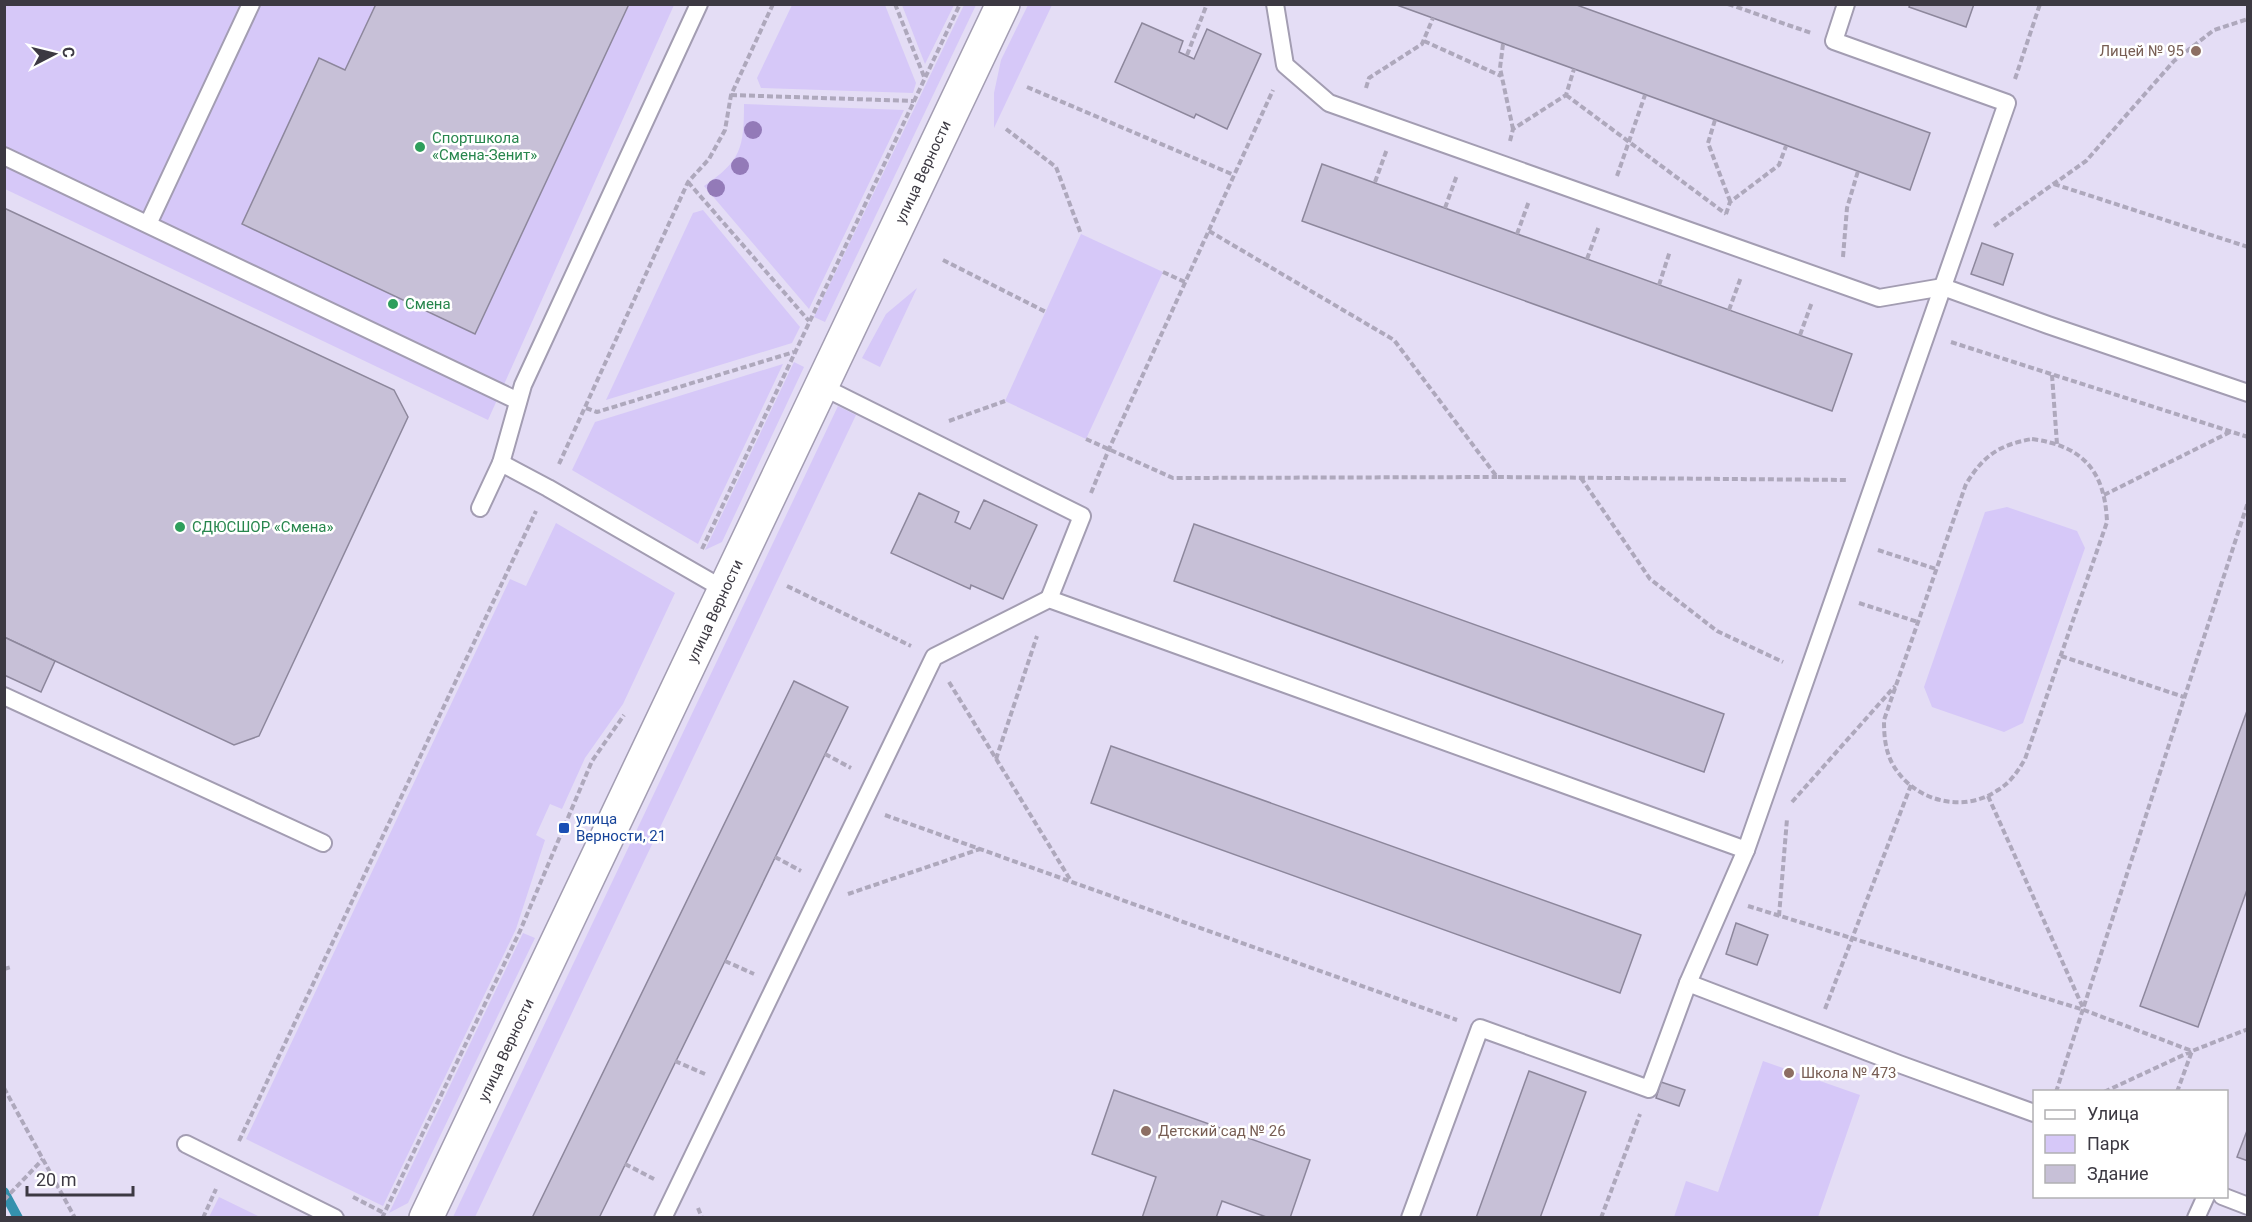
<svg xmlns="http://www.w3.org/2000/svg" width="2252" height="1222" font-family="Roboto,sans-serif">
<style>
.green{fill:#d6c8f8}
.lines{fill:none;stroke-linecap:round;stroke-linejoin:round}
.stream{stroke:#3591ad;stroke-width:10}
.building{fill:#c7c0d7;stroke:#8d879c;stroke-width:1.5}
.service-casing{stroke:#a39db2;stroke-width:20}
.minor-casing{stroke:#a39db2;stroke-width:36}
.path{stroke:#aea8bc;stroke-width:4;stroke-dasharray:6 3;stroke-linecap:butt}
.service{stroke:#fff;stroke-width:16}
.minor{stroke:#fff;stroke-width:33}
.tree{fill:#937ab8}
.education-dot{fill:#8d6e63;stroke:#fff;stroke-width:2}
.leisure-dot{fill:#2e9e5b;stroke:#fff;stroke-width:2}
.transit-dot{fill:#1a4fb4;stroke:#fff;stroke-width:2}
.labels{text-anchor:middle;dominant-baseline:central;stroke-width:5;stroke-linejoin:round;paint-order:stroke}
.education-label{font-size:15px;fill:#785e54;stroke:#fff;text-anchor:start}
.leisure-label{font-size:15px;fill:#27864d;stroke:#fff;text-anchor:start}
.street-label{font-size:15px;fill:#3c3942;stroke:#fff}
.transit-label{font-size:15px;fill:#164399;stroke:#fff;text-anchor:start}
</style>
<rect width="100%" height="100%" fill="#e4ddf5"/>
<g class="green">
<path d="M4 5H674L488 420 5 189Z"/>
<path d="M885 5 916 83 913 93 761 88 757 78 792 5Z"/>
<path d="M902 5H954L925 64Z"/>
<path d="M964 5H976L825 322 814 317Z"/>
<path d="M1028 5H1052L994 128V93L1001 60Z"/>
<path d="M744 104 904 110 809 309 704 186C741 161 744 148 744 104Z"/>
<path d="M703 210 800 327 792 343 606 400 693 213Z"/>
<path d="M1081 234 1163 272 1086 439 1005 401Z"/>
<path d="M917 288 880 367 862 358 886 314Z"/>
<path d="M794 362 804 367 722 542 705 550Z"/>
<path d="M783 364 698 544 572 470 595 422Z"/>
<path d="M838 406 856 415 475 1217H453Z"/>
<path d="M2007 507 2077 531 2085 548 2023 723 2004 732 1932 707 1924 687 1985 512Z"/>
<path d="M556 523 675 593 623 704 585 758 562 809 550 804 536 835 545 840 516 929 383 1206 246 1139 510 579 526 586Z"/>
<path d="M523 933 535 938 408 1203 389 1213Z"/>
<path d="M1763 1061 1860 1095 1818 1217H1674L1686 1181 1718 1192Z"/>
<path d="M219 1197 260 1217H209Z"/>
</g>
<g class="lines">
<path class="stream" d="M4 1192 18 1218"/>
</g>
<g class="building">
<path d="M376 4H629L475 334 242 224 319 58 345 70Z"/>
<path d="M1394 4H1574L1930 133 1910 190Z"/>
<path d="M1910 4H1974L1966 27 1909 7Z"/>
<path d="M1142 23 1183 41 1179 52 1194 59 1207 29 1261 54 1227 129 1196 114 1194 118 1115 82Z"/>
<path d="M1322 164 1852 354 1832 411 1302 221Z"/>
<path d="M4 208 394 390 408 417 259 736 234 745 4 637Z"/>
<path d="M1982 243 2013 254 2003 285 1971 274Z"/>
<path d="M919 493 959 512 955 522 970 529 984 500 1037 525 1003 599 971 585 970 589 891 553Z"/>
<path d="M1194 524 1724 714 1704 772 1174 581Z"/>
<path d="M4 637 55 661 41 692 4 675Z"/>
<path d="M794 681 848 707 725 961 599 1218H532Z"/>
<path d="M2248 708V887L2198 1027 2140 1006Z"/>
<path d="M1111 746 1641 935 1620 993 1091 803Z"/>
<path d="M1736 923 1768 935 1757 965 1726 954Z"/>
<path d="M1529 1071 1586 1092 1540 1218H1476Z"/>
<path d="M1661 1082 1685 1090 1679 1106 1656 1098Z"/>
<path d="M1114 1090 1310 1160 1290 1218H1269L1222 1201 1216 1218H1142L1156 1177 1092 1154Z"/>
<path d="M2248 1128V1161L2237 1157Z"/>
</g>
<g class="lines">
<defs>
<g id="service">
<path d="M1275 4 1285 65 1329 103 1879 298 1943 287 2048 325 2248 393"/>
<path d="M4 156 518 401"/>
<path d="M148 224 251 4"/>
<path d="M821 386 1082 516 1049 599"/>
<path d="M501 463 523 385 699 4"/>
<path d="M480 508 501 463 548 488 725 590"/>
<path d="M4 696 323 843"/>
<path d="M1688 983 1899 1064 2034 1113"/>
<path d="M186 1144 335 1218"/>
<path d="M2222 1196 2248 1206"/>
<path d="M663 1218 934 657 1049 599 1746 850"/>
<path d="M1410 1218 1480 1028 1649 1089 1688 983 1746 850 2007 103 1834 41 1846 4"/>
<path d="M2196 1218 2206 1196"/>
</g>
<path id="minor" d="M426 1218 1003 4"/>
</defs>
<use href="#service" class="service-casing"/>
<use href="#minor" class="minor-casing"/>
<g class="path">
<path d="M895 4 925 79"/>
<path d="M1728 4 1811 33"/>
<path d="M1424 41 1501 76"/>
<path d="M1503 44 1500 68 1513 129"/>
<path d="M1187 55 1207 4"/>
<path d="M2015 79 2040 4"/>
<path d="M1027 87 1234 175"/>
<path d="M1366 88 1369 78 1422 44 1433 18"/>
<path d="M731 95 914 101"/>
<path d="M1566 95 1726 214"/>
<path d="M1715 120 1708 143 1730 201"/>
<path d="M1006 129 1056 167 1081 234"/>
<path d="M1510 141 1513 129 1566 95 1574 69"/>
<path d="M1617 176 1645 95"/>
<path d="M688 182 809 321"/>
<path d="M1375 182 1387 149"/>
<path d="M2054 184 2248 247"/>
<path d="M1445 208 1457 175"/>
<path d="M1726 214 1730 202 1779 165 1786 146"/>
<path d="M1994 226 2086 161 2174 61 2214 30 2248 19"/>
<path d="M1209 231 1394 340 1497 477 1848 480"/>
<path d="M1517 234 1529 201"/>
<path d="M1843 257 1847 208 1858 171"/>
<path d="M1587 259 1599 226"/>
<path d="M943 260 1046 312"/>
<path d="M1163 272 1185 282"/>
<path d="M1659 285 1670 251"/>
<path d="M1729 310 1741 277"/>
<path d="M1800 335 1812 302"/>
<path d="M1951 342 2248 437"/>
<path d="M2052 375 2057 444"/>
<path d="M586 408 597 412 794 352"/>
<path d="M949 421 1005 401"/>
<path d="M1086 439 1173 478 1497 477"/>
<path d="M2032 439C2083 446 2105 471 2107 522L2025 759C2018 771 2011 782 1998 790 1962 815 1910 800 1891 761 1885 748 1884 735 1884 720L1966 484C1984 455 1999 445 2032 439Z"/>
<path d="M559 464 688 182 709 159 725 130 731 95 773 4"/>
<path d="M1581 478 1650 579 1717 631 1783 662"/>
<path d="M1091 493 1109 449 1273 90"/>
<path d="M2104 495 2230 432"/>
<path d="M702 549 960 4"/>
<path d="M1878 550 1936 569"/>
<path d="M787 586 911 646"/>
<path d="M1859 603 1918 622"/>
<path d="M2061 656 2184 697"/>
<path d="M949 682 1071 881"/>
<path d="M825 754 851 768"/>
<path d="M996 759 1037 636"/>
<path d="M1988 796 2084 1010"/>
<path d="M1792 802 1895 686"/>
<path d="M885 815 1457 1020"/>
<path d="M775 857 801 871"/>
<path d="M848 894 980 849"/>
<path d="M1748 906 2084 1010 2192 1051 2104 1092"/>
<path d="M1779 916 1787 819"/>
<path d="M725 961 754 974"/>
<path d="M4 969 11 967"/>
<path d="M1825 1009 1911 785"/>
<path d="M675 1061 705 1074"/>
<path d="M4 1088 75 1218"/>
<path d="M2056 1092 2248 502"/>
<path d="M2177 1092 2192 1051 2248 1029"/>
<path d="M239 1141 536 511"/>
<path d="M625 1164 654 1179"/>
<path d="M353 1197 384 1213"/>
<path d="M4 1200 43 1159"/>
<path d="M698 1208 702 1218"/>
<path d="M203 1218 216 1189"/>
<path d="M382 1218 520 931 592 761 624 715"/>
<path d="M1601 1218 1640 1114"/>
</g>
<use href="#service" class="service"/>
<use href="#minor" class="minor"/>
</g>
<g class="tree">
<circle cx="753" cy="130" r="9"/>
<circle cx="740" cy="166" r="9"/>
<circle cx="716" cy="188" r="9"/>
</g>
<g class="education-dot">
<circle cx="2196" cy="51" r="6"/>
<circle cx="1789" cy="1073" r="6"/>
<circle cx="1146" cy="1131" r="6"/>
</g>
<g class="leisure-dot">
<circle cx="420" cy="147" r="6"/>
<circle cx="393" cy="304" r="6"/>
<circle cx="180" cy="527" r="6"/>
</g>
<rect class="transit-dot" x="558" y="822" width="12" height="12" rx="3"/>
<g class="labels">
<g class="education-label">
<text x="2184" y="51" text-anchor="end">Лицей № 95</text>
<text x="1801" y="1073">Школа № 473</text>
<text x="1158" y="1131">Детский сад № 26</text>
</g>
<g class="leisure-label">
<text x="432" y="138">Спортшкола<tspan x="432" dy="17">«Смена-Зенит»</tspan></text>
<text x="405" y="304">Смена</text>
<text x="192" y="527">СДЮСШОР «Смена»</text>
</g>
<g class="street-label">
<text transform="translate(923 172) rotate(-65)">улица Верности</text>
<text transform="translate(715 611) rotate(-65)">улица Верности</text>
<text transform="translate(506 1050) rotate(-65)">улица Верности</text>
</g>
<g class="transit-label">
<text x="576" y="819">улица<tspan x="576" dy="17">Верности, 21</tspan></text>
</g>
</g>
<rect width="2252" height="1222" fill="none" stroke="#3c3942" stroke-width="12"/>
<rect x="2033" y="1090" width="195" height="108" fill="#ffffff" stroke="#b1b0b3" stroke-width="1.5"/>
<rect x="2045" y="1110" width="30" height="9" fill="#ffffff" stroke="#b1b0b3" stroke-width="1.5"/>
<text x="2087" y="1120" font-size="18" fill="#3c3942">Улица</text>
<rect x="2045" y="1135" width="30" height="18" fill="#d6c8f8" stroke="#b1b0b3" stroke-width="1.5"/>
<text x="2087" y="1150" font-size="18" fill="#3c3942">Парк</text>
<rect x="2045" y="1165" width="30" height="18" fill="#c7c0d7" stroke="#b1b0b3" stroke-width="1.5"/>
<text x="2087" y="1180" font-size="18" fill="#3c3942">Здание</text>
<g transform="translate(54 54) rotate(83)" stroke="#ffffff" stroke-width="4.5" paint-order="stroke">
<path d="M0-4.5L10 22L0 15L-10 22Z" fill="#3c3942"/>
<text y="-9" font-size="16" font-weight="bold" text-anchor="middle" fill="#3c3942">С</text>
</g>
<path d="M27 1186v9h106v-9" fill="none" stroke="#3c3942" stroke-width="3"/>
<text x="36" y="1186" font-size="18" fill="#3c3942" stroke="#ffffff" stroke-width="4.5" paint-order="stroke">20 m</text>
</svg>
